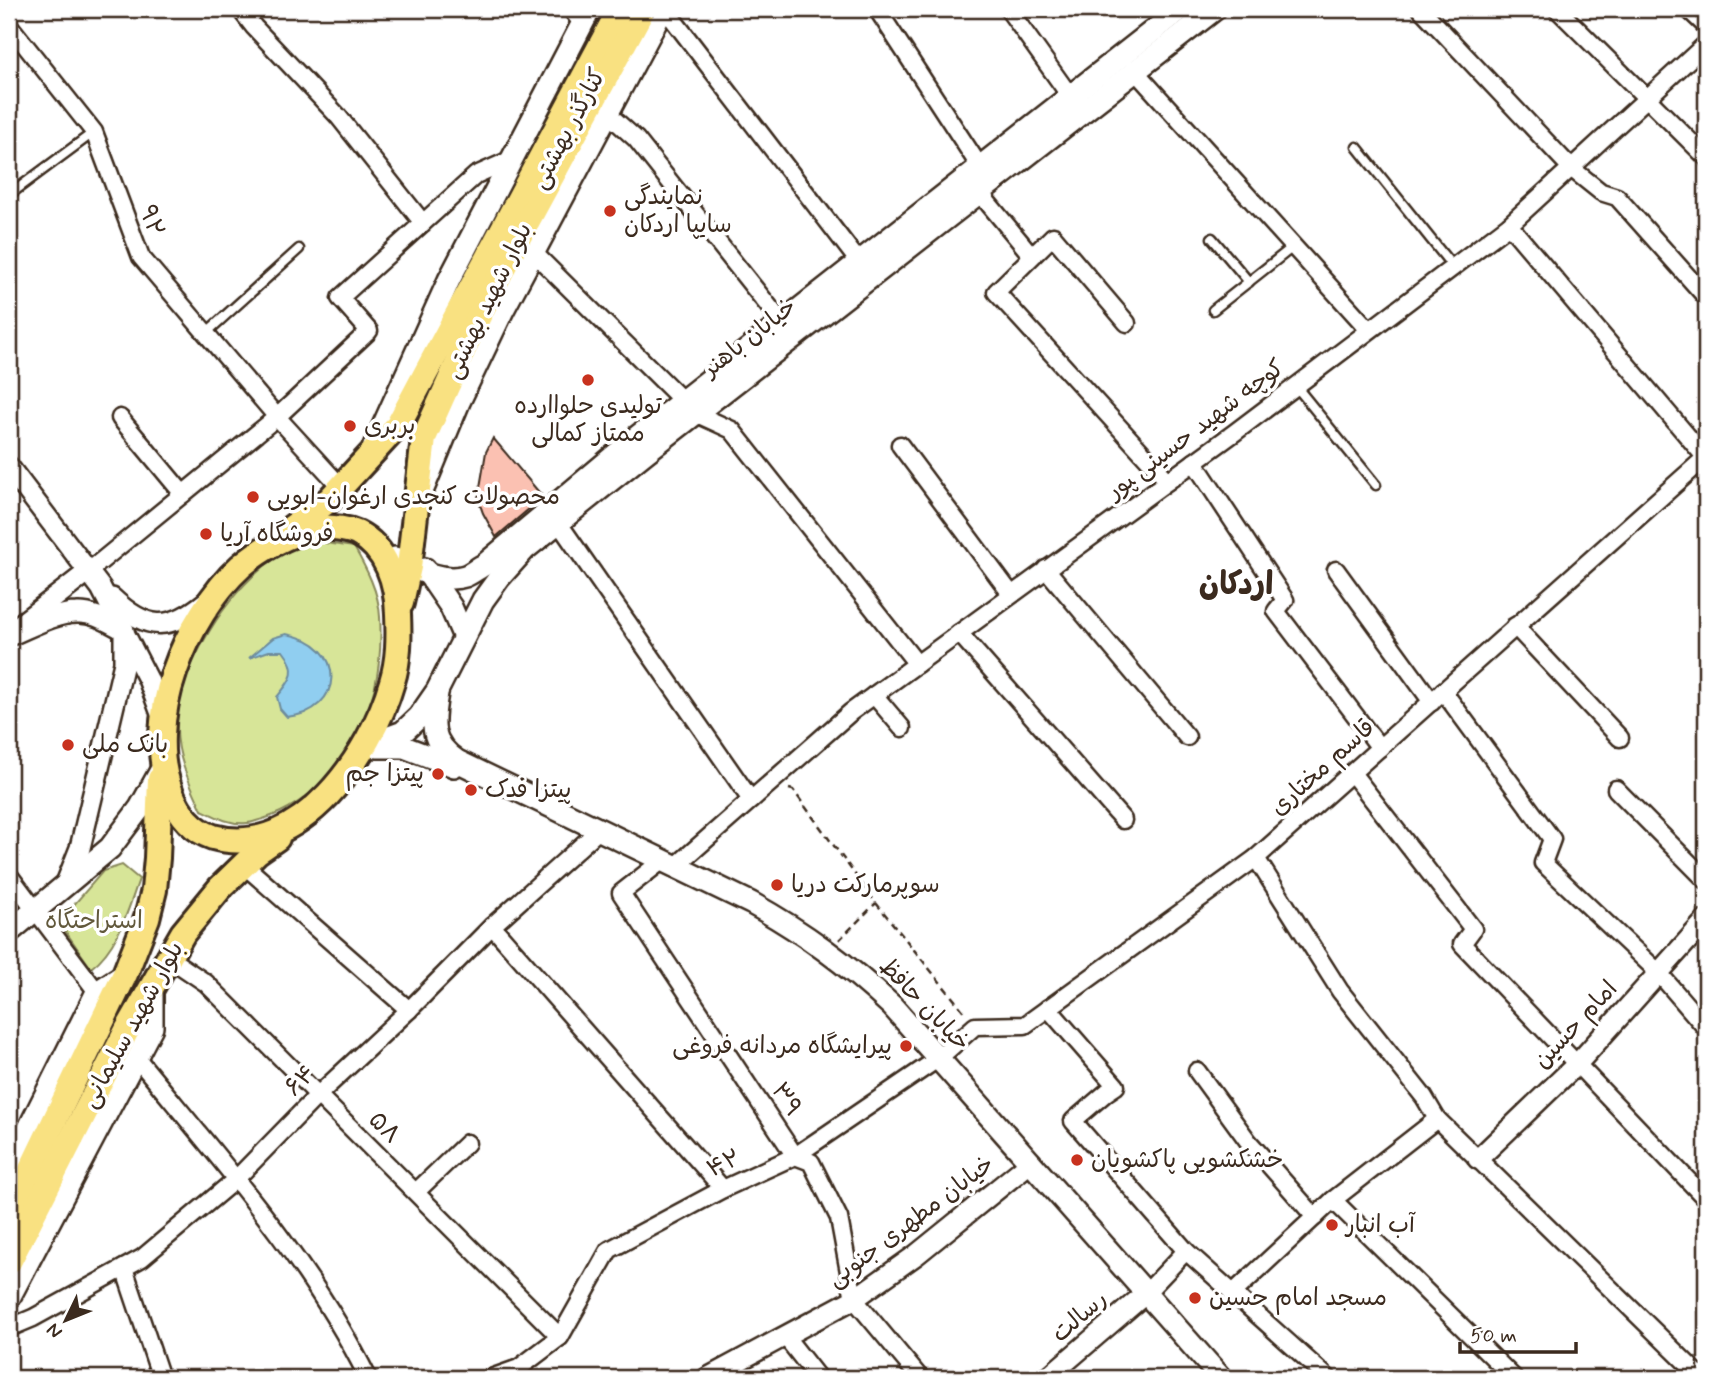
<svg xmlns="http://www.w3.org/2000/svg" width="1715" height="1387" font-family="Mynerve,'Playpen Sans Arabic',sans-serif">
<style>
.green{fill:#d7e598;stroke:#89885b;stroke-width:2}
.water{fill:#90cef0;stroke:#6e8c9c;stroke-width:2}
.building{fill:#fbc1b2;stroke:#3b2a1e;stroke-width:2}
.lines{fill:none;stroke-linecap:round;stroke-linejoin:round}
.service-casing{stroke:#3b2a1e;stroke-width:13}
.minor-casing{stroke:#3b2a1e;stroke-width:21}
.tertiary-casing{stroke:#3b2a1e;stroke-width:24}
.secondary-casing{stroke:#3b2a1e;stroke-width:26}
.primary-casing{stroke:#3b2a1e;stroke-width:30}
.path{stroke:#3b2a1e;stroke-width:2.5;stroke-dasharray:7 5;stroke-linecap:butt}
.service{stroke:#fff;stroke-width:8}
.minor{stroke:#fff;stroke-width:16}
.tertiary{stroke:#fff;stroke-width:19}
.secondary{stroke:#fff;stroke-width:21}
.primary{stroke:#f9e181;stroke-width:24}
.poi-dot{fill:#c8321e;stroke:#fff;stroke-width:2.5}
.labels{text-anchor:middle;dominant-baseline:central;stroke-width:7;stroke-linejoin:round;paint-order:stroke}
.street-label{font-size:24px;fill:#3b2a1e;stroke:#fff}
.poi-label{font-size:24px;fill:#3b2a1e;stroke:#fff;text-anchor:start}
.park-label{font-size:24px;fill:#62593c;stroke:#fff}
.district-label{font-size:32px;font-weight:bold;fill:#3b2a1e;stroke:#fff}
</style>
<rect width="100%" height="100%" fill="#fff"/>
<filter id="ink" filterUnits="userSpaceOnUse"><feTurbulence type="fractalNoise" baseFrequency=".0143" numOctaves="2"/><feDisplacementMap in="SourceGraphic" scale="14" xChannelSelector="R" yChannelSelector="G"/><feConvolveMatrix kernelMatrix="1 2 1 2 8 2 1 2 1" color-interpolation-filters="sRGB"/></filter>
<g filter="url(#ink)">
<g class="green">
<path d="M311 541 354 547C366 568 379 592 380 617 382 645 379 679 369 707 352 757 314 803 263 819 258 820 252 823 247 823 231 825 216 817 202 810 190 784 177 758 177 729 176 675 220 604 260 570 275 556 293 549 311 541Z"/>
<path d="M122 865 139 879C128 910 118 948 91 968L59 922 103 871Z"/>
</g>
<path class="water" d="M286 634C349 644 344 712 287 717L280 709 277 697C292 679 299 671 283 651H269L249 658 273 638Z"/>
<path class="building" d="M493 438 543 497 496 537 483 513 478 499 486 452Z"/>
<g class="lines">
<defs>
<g id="service">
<path d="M1357 147 1453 267"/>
<path d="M9 195 94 132"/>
<path d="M1212 238 1249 282"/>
<path d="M1213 310 1294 246"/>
<path d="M206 333 299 249"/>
<path d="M1295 385 1376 485"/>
</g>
<g id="minor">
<path d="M240 9 254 27 338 116 423 223"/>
<path d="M571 9 582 23"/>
<path d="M665 9 859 262"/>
<path d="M877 9 980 167"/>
<path d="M1008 9 1070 96"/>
<path d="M1421 9 1571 168 1601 192 1617 197 1706 297"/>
<path d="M1557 9 1706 157"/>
<path d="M1688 9 1706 26"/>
<path d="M9 25 94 132 141 257 277 417 369 331 340 298 476 175 512 159"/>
<path d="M1135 71 1369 330"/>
<path d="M607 113 636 139 782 323"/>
<path d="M979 192 1032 256"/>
<path d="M1509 225 1706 458"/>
<path d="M533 252 683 401"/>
<path d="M1127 323 1053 236 996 292 1168 481"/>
<path d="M697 414 732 430 917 664"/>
<path d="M120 418 183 494"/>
<path d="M900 445 1011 594"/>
<path d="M1194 462 1285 600 1276 611 1380 748"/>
<path d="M558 522 751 800"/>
<path d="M1046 569 1187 737"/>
<path d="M1336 570 1432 702"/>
<path d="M89 571 277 417 341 487"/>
<path d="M1515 626 1620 738"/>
<path d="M959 633 1123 820"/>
<path d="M1443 691 1552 839 1543 863 1658 972 1706 1028"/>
<path d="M874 695 902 728"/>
<path d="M1352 773 1473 929 1462 944 1706 1199"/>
<path d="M1616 789 1706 880"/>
<path d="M1256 858 1340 991 1424 1097 1437 1119 1702 1378"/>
<path d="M663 860 621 893 795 1156 811 1162 839 1218 854 1299 920 1378"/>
<path d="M244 865 409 1010"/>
<path d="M676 866 851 712 1234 433 1509 225 1706 44"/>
<path d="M9 875 97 992"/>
<path d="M492 926 723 1189"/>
<path d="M169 958 206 983 560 1337"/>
<path d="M1048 1008 1116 1086 1107 1092 1073 1121 1186 1251"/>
<path d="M136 1057C219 1159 310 1260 368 1378"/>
<path d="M1197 1071 1248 1141 1315 1217"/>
<path d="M416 1192 467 1143"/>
<path d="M1333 1200 1514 1378"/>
<path d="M124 1268 161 1378"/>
<path d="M1146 1293 1186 1251 1328 1378"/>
<path d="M1232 1294 1333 1200 1437 1119"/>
<path d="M9 1328 33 1318 142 1258 236 1179 319 1094 409 1010 492 926 599 830"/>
<path d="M785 1336 818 1378"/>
<path d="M491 1378 519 1368 560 1337 609 1250 723 1189 795 1156 939 1058 975 1026 1025 1025 1256 858 1706 457"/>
</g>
<g id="tertiary">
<path d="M9 467 101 588 148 679 163 719"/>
<path d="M112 598C147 631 169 632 207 601"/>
<path d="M18 626 89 571"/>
<path d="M9 636C29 628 55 613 77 613 94 612 110 623 124 630V663L80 848 65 886"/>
<path d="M1478 1159 1578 1063 1706 920"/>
<path d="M707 1378 854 1299 916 1255 1031 1162"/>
<path d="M1047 1378 1146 1293"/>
</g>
<g id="secondary">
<path d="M374 446 449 280 590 9"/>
<path d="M423 489 459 402 503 310 663 9"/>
<path d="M395 558C412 569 444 583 465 576 471 574 478 568 484 565L633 440 1181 9"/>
<path d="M425 569 451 607 464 637"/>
<path d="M437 693C432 723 429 742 457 761L751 903C805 933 847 964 892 1006L1221 1378"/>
<path d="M365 746 403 732 419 717 437 691 483 600 499 578 525 549 646 452 1215 9"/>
<path d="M377 747H404L454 766"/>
<path d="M9 932 110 848 140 808 160 772"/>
<path d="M9 1168 97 992 125 974"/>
<path d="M9 1298 152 1027V988"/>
</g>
<g id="primary">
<path d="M315 527C329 528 343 527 357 533 387 548 397 583 398 614 399 637 399 659 392 682 372 753 300 861 213 837 192 830 179 813 171 793 142 722 186 616 241 566 263 547 287 535 315 527Z"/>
<path d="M290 529 329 500 398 425 620 9"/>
<path d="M401 603 409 567 424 438 477 320 518 239 643 9"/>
<path d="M9 1215 125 974 147 918 154 890 157 858 160 779"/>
<path d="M9 1262 127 1030 183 933 220 888 257 852 277 838"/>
</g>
</defs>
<use href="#service" class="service-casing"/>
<use href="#minor" class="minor-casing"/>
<use href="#tertiary" class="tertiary-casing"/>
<use href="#secondary" class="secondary-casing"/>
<use href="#primary" class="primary-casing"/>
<g class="path">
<path d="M789 789 793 790 876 903 966 1014"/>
<path d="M839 940 876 903"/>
</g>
<use href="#service" class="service"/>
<use href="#minor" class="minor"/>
<use href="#tertiary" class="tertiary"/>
<use href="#secondary" class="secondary"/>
<use href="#primary" class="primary"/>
</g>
</g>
<g class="poi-dot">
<circle cx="610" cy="211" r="7"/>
<circle cx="588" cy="380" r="7"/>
<circle cx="350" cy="426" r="7"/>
<circle cx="253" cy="497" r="7"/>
<circle cx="206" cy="534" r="7"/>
<circle cx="68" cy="745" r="7"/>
<circle cx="438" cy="774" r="7"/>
<circle cx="471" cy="790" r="7"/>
<circle cx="777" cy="885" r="7"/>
<circle cx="906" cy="1046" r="7"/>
<circle cx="1077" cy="1160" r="7"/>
<circle cx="1332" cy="1225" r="7"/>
<circle cx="1195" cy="1298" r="7"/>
</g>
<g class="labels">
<g class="street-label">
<text transform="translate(569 129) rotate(-62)">کنارگذر بهشتی</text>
<text transform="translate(151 221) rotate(70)">۹۲</text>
<text transform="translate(489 301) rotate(-64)">بلوار شهید بهشتی</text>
<text transform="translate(750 338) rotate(-38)">خیابان باهنر</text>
<text transform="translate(1196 430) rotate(-37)">کوچه شهید حسینی ‍پور</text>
<text transform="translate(1323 768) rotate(-42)">قاسم مختاری</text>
<text transform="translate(924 1005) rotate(46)">خیابان حافظ</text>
<text transform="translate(133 1025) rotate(-61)">بلوار شهید سلیمانی</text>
<text transform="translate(1576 1025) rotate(-47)">امام حسین</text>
<text transform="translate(301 1081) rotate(-45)">۶۴</text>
<text transform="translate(786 1100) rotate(56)">۳۹</text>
<text transform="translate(384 1128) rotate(45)">۵۸</text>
<text transform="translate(724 1164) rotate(-26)">۴۲</text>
<text transform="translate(911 1222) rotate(-37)">خیابان مطهری جنوبی</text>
<text transform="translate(1080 1317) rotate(-41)">رسالت</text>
</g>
<g class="poi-label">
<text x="624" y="197">نمایندگی<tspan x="624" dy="28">سایپا اردکان</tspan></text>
<text x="588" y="406" text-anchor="middle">تولیدی حلواارده<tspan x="588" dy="28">ممتاز کمالی</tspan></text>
<text x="364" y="426">بربری</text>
<text x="267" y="497">محصولات کنجدی ارغوان-ابویی</text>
<text x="220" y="534">فروشگاه آریا</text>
<text x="82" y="745">بانک ملی</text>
<text x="424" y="774" text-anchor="end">پیتزا جم</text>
<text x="485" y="790">پیتزا فدک</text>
<text x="791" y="885">سوپرمارکت دریا</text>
<text x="892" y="1046" text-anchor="end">پیرایشگاه مردانه فروغی</text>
<text x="1091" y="1160">خشکشویی پاکشویان</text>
<text x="1346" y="1225">آب انبار</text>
<text x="1209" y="1298">مسجد امام حسین</text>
</g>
<g class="park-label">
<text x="94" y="921">استراحتگاه</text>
</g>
<g class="district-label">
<text x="1236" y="585">اردکان</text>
</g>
</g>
<rect width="1715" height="1387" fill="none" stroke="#fff" stroke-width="35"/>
<rect x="18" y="18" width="1680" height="1352" fill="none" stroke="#3b2a1e" stroke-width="2.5" filter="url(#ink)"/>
<g transform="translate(66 1320) rotate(227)" stroke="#ffffff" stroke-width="5" paint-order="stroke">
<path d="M0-5L12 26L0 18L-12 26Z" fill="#3b2a1e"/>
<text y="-10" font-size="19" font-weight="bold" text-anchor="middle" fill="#3b2a1e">N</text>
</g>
<path d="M1460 1342v10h116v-10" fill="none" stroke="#3b2a1e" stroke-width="3.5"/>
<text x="1470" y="1342" font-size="21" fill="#3b2a1e" stroke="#ffffff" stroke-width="5" paint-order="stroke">50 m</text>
</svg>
